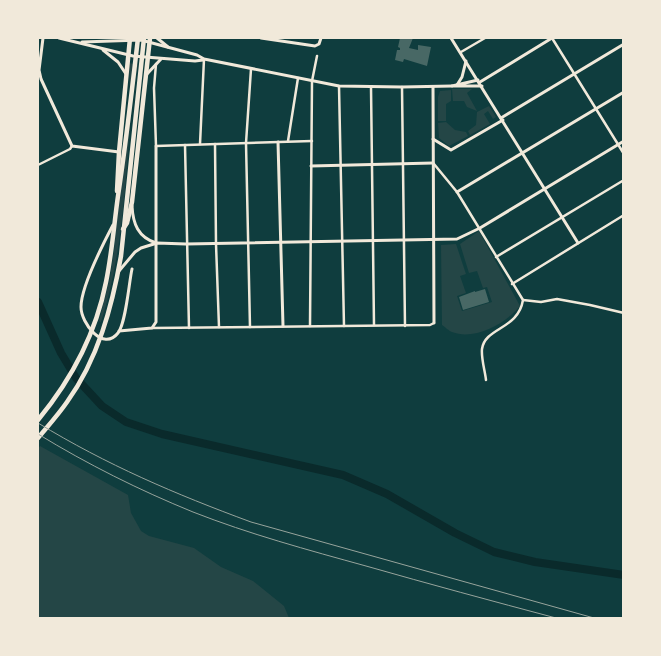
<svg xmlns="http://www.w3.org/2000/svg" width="661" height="656" font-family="'DejaVu Sans',sans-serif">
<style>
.green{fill:#244646}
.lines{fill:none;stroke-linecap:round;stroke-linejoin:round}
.river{stroke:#0a2a2b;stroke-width:8}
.building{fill:#486865}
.minor{stroke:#f1e9da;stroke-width:2.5}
.tertiary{stroke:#f1e9da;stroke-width:3}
.primary{stroke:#f1e9da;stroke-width:4.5}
.rail{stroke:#97a49c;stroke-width:1}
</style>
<rect width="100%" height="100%" fill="#0f3d3e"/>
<g class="green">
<path d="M129 63 138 65 133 89C126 166 125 248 101 322L99 321 110 278 114 250 130 92Z"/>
<path d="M452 89H472L467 93 477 111 467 107 464 101H453Z"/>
<path d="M451 90V101L446 104V121H438V97L440 91Z"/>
<path d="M489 106 496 117 493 119 488 111 484 114 490 124 470 135 468 131 476 125 477 112Z"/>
<path d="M446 122 455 130 466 132 468 136 449 146 439 138 438 123Z"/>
<path d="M479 231 520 306C506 323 475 341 452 332 449 331 445 327 442 325L441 245 456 244 466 274 460 276 466 293 457 296 462 311 492 302 487 287 483 288 477 271 469 273 460 244Z"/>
<path d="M40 446 128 495 131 513 141 531 149 536 194 548 221 567 253 581 284 606 289 618H38V449Z"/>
</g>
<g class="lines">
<path class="river" d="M38 302 61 353 76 378 102 406 126 422 162 434 343 475 387 494 455 533 494 552 535 562 624 575"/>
</g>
<g class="building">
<path d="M400 38H413L409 48 418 50V45L431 47 427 66 404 59 403 62 395 60 397 50H400V48L398 47Z"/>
<path d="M485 289 489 302 463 310 459 297 475 291V292Z"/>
</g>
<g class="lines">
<g class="minor">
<path d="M552 38 624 154"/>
<path d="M461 52 485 38"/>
<path d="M156 64 154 88 156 146 312 141"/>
<path d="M339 86 344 326"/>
<path d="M371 87 374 325"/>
<path d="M402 87 405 326"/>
<path d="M288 141 298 78"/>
<path d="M200 144 204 59"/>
<path d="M215 144 216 244 219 327"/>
<path d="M185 145 189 328"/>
<path d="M434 164 457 192 523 300C518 330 485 327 482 349 481 358 485 371 486 380"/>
<path d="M38 165 70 149 72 146"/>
<path d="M496 257 624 180"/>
<path d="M512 284 624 215"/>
<path d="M523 300 541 302 557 299 590 305 624 313"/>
<path d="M310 326 312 81 317 56"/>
<path d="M250 327 246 143 251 69"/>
<path d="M152 328 430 325 434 323"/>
</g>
<g class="tertiary">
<path d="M43 38 39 70 41 79 72 146 119 152"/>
<path d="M59 38 133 56 195 61 203 60"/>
<path d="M157 38 168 47"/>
<path d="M261 38 315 46 319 44 321 38"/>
<path d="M451 38 578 243"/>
<path d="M82 42 141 40 197 55 204 59 339 86 402 87 452 86"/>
<path d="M103 50 118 62 126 74"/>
<path d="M147 74 161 59"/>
<path d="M478 80 452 86H482"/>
<path d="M480 82 552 38"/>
<path d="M457 85 462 77 466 61"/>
<path d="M433 87 434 323"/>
<path d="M501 118 624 44"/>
<path d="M433 139 451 150 503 120"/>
<path d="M278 142 283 326"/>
<path d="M311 166 433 163"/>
<path d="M457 192 624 92"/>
<path d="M132 206C133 224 138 237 156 243"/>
<path d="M113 225C103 244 81 287 81 307 81 323 103 352 118 333 126 323 129 282 132 269"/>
<path d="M119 271 135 252 141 248 157 243 186 244 457 239 480 228 624 141"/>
<path d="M119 331 152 328 156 322V146"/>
</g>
<g class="primary">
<path d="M117 191 119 152 130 38"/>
<path d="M123 229 127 223 132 202 150 38"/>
<path d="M38 420C71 380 96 333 106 282 112 253 114 224 118 196 126 143 132 90 138 38"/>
<path d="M38 438C48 426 58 415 67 402 98 359 112 307 121 256L144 38"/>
</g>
<g class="rail">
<path d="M38 423C107 465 175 494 251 522L594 618"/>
<path d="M38 434C87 464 139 490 193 512 249 534 308 550 366 566 429 584 492 601 556 618"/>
</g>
</g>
<rect width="661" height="656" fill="none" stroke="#f1e9da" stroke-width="78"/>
</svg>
